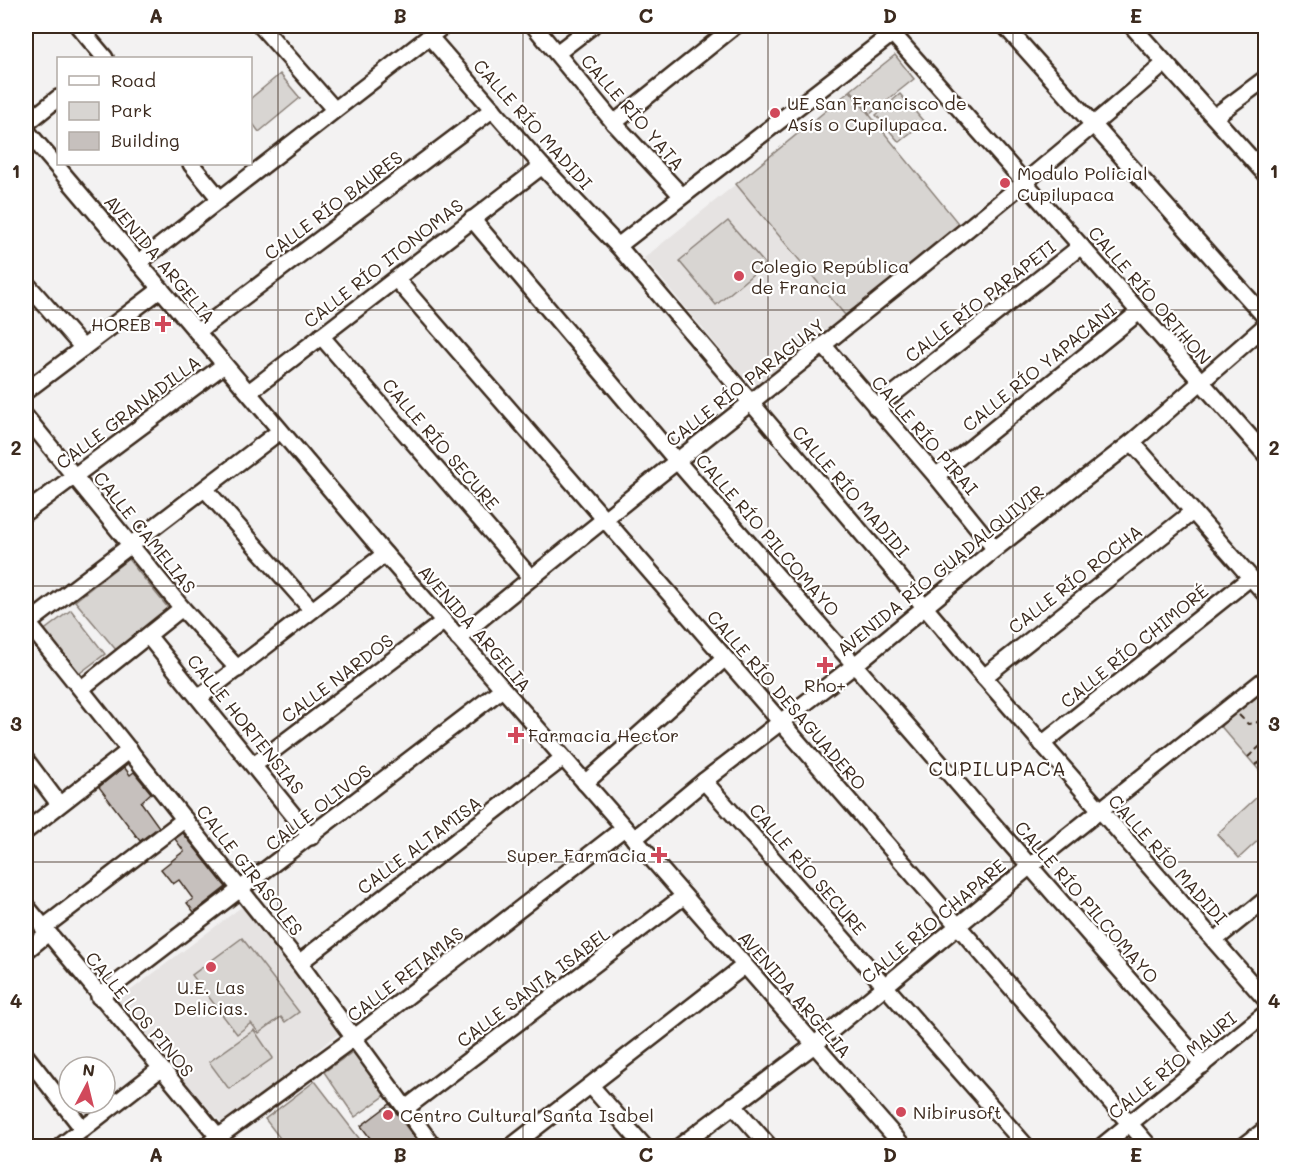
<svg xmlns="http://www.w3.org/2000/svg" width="1291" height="1172" font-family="Mali,sans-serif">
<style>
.built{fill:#e6e3e2}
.green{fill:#d8d5d2;stroke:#8a8078;stroke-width:1.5}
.building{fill:#c6c0bd;stroke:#3b2a1e;stroke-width:1.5}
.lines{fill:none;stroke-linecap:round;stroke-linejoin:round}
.minor-casing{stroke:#3b2a1e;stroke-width:20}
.path{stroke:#3b2a1e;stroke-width:2;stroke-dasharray:6 4.5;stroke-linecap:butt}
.minor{stroke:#fff;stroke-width:15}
.grid{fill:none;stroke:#3b2a1e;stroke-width:1.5;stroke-opacity:0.55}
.poi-dot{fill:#d1495b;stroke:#fff;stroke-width:2}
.labels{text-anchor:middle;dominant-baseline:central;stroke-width:4.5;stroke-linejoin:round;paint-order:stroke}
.poi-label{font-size:18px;fill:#3b2a1e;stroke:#fff;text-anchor:start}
.street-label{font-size:18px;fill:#3b2a1e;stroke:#fff}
.neighbourhood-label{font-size:20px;letter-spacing:1.5px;fill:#3b2a1e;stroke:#fff}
.neatline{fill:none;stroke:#3b2a1e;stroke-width:2}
.grid-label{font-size:20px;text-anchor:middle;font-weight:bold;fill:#3b2a1e}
</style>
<rect width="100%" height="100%" fill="#f3f2f2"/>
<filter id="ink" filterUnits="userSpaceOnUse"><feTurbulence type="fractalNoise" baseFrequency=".0167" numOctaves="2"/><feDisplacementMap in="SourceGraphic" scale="12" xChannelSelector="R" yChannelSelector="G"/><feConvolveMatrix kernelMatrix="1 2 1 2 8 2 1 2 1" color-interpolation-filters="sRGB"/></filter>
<g filter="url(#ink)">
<g class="built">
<path d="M736 184 845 315 753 389 644 258Z"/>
<path d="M240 908 245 909 342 1031 225 1122 220 1121 118 1006V1000Z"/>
</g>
<g class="green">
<path d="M895 55 914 79 870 114 851 90Z"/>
<path d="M280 74 300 98 259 132 251 121V98Z"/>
<path d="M850 91 962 228 845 315 736 184Z"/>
<path d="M900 94 924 122 899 142 876 115Z"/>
<path d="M728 221 765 264 716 305 679 261Z"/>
<path d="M128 559 169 609 117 651 75 601Z"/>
<path d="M71 610 105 654 76 676 42 632Z"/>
<path d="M1265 685V777L1218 723Z"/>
<path d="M1257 797 1265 806V834L1239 858 1217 834Z"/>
<path d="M242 938 299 1012 285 1022 281 1017 259 1033 251 1023 237 1034 192 975Z"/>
<path d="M254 1030 273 1058 229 1089 209 1062Z"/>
<path d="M354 1051 386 1095 355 1117 324 1072Z"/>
<path d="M315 1081 365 1146H286L265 1119Z"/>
</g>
<g class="building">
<path d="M124 767 130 775 134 772 151 793 141 802 159 827 140 841 99 787Z"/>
<path d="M183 833 226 887 194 912 187 903 193 899 179 880 173 884 161 869 184 851 175 839Z"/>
<path d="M390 1104 417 1141 409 1146H376L361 1126Z"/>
</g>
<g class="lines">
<defs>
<g id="minor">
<path d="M78 26 105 58"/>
<path d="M261 26 334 109"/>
<path d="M534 26 614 123 681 195"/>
<path d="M886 26 1266 455"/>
<path d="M1005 26 1266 318"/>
<path d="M1132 26 1266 175"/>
<path d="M429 36 542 166 618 246 984 677 1266 1000"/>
<path d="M557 53 592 26"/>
<path d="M1214 117 1266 78"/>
<path d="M614 123 735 26"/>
<path d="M26 124 58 98"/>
<path d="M26 130 385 554 903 1146"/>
<path d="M191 164 220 199"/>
<path d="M472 219 676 460 1203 1065"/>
<path d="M618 246 893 33"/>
<path d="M138 263 443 26"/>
<path d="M396 279 1149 1146"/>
<path d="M26 283 83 348"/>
<path d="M197 332 493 109"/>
<path d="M321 336 531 578"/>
<path d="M824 346 936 476 995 549"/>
<path d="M26 391 161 289"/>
<path d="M249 392 542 166"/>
<path d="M876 408 1081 246"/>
<path d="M26 417 182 608 238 669"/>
<path d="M1132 442 1266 595"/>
<path d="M936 476 1139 312"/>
<path d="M205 489 312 610"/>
<path d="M26 512 224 365"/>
<path d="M28 623 299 963 433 1146"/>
<path d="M26 625 280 431"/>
<path d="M149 637 311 837"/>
<path d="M458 638C692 444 936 263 1165 63"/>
<path d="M984 677 1191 513"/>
<path d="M82 688 182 608"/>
<path d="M200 697 385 554"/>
<path d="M1042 744 1250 578"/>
<path d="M26 760 59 804"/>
<path d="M254 765 443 622"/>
<path d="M704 781 1026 1146"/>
<path d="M585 783 724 659"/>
<path d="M26 831 130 750"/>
<path d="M634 839 704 781 856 664 995 549 1132 442 1266 325"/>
<path d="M26 906 226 1146"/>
<path d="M43 928 185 819"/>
<path d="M1215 940 1266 899"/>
<path d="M26 951 48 933"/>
<path d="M299 963 563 758"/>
<path d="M99 997 502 689"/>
<path d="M26 1056 83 1129"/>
<path d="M591 1086 644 1146"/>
<path d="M733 1105 769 1146"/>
<path d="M406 1108 684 896"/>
<path d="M61 1146 160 1069"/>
<path d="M206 1146 355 1037 624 828"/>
<path d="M512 1146 744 966"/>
<path d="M680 1146 814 1045 1029 867 1266 678"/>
<path d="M1102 1146 1266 1013"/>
<path d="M1244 1146 1266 1129"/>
</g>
</defs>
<use href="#minor" class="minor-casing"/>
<g class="path">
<path d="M1239 715 1248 724 1256 723 1266 716"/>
<path d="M1248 757 1266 741"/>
<path d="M1255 765 1266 759"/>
</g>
<use href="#minor" class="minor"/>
</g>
</g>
<path class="grid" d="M278 26V1146M523 26V1146M768 26V1146M1013 26V1146M26 310H1266M26 586H1266M26 862H1266"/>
<g class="poi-dot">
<circle cx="775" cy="113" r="6"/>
<circle cx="1005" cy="183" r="6"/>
<circle cx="739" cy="276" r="6"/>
<path d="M160 315h6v6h6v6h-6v6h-6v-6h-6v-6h6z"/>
<path d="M822 656h6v6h6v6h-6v6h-6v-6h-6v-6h6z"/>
<path d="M513 726h6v6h6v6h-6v6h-6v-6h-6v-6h6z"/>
<path d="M656 846h6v6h6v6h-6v6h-6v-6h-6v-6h6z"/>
<circle cx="211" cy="967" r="6"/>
<circle cx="901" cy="1112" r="6"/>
<circle cx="388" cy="1115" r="6"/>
</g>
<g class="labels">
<g class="poi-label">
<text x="787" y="103">UE San Francisco de<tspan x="787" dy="21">Asís o Cupilupaca.</tspan></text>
<text x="1017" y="173">Modulo Policial<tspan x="1017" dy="21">Cupilupaca</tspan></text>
<text x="751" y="266">Colegio República<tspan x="751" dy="21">de Francia</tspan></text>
<text x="151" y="324" text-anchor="end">HOREB</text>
<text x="825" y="685" text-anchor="middle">Rho+</text>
<text x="528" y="735">Farmacia Hector</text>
<text x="647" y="855" text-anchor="end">Super Farmacia</text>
<text x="211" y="987" text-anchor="middle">U.E. Las<tspan x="211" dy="21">Delicias.</tspan></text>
<text x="913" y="1112">Nibirusoft</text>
<text x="400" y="1115">Centro Cultural Santa Isabel</text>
</g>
<g class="street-label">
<text transform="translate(633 112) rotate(49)">CALLE RÍO YATA</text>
<text transform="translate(533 124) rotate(48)">CALLE RÍO MADIDI</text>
<text transform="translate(333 205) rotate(-37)">CALLE RÍO BAURES</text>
<text transform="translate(160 259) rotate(50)">AVENIDA ARGELIA</text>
<text transform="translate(383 263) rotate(-38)">CALLE RÍO ITONOMAS</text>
<text transform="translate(1150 295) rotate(49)">CALLE RÍO ORTHON</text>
<text transform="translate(980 301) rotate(-38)">CALLE RÍO PARAPETI</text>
<text transform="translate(1039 367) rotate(-39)">CALLE RÍO YAPACANI</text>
<text transform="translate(745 382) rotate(-38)">CALLE RÍO PARAGUAY</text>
<text transform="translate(128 412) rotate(-37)">CALLE GRANADILLA</text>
<text transform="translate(925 435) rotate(49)">CALLE RÍO PIRAI</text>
<text transform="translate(441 444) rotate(49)">CALLE RÍO SECURE</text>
<text transform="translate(851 491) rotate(49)">CALLE RÍO MADIDI</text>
<text transform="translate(145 532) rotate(51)">CALLE CAMELIAS</text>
<text transform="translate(768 535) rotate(49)">CALLE RÍO PILCOMAYO</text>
<text transform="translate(940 570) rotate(-39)">AVENIDA RÍO GUADALQUIVIR</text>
<text transform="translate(1075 579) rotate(-38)">CALLE RÍO ROCHA</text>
<text transform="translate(475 628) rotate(49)">AVENIDA ARGELIA</text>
<text transform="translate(1134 646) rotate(-39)">CALLE RÍO CHIMORÉ</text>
<text transform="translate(337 678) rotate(-37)">CALLE NARDOS</text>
<text transform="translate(787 700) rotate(49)">CALLE RÍO DESAGUADERO</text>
<text transform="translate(246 724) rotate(51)">CALLE HORTENSIAS</text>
<text transform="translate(318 807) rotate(-38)">CALLE OLIVOS</text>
<text transform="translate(419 845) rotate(-37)">CALLE ALTAMISA</text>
<text transform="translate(1168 859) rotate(48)">CALLE RÍO MADIDI</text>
<text transform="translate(808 869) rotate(49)">CALLE RÍO SECURE</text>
<text transform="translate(250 870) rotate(52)">CALLE GIRASOLES</text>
<text transform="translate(1087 902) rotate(49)">CALLE RÍO PILCOMAYO</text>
<text transform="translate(933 921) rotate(-40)">CALLE RÍO CHAPARE</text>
<text transform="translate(405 974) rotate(-38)">CALLE RETAMAS</text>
<text transform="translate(533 987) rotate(-37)">CALLE SANTA ISABEL</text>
<text transform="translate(795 994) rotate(49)">AVENIDA ARGELIA</text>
<text transform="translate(140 1014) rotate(50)">CALLE LOS PINOS</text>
<text transform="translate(1172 1065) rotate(-39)">CALLE RÍO MAURI</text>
</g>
<g class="neighbourhood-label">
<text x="998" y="768">CUPILUPACA</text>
</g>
</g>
<rect width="1291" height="1172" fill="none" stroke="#fff" stroke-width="66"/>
<rect x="57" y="57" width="195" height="108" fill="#ffffff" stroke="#b1aaa5" stroke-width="1.5"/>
<rect x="69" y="76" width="30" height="9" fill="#ffffff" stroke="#b1aaa5" stroke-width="1.5"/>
<text x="111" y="87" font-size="18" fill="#3b2a1e">Road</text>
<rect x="69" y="102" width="30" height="18" fill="#d8d5d2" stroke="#b1aaa5" stroke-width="1.5"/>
<text x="111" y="117" font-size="18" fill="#3b2a1e">Park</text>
<rect x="69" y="132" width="30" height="18" fill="#c6c0bd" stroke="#b1aaa5" stroke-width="1.5"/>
<text x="111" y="147" font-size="18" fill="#3b2a1e">Building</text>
<g transform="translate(87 1085) rotate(7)"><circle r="28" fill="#ffffff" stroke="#b1aaa5" stroke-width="1.5"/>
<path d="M0-4.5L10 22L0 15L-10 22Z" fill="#d1495b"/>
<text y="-9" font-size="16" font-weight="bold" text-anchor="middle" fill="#3b2a1e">N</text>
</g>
<rect x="33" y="33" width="1225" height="1106" class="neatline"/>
<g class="grid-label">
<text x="156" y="23">A</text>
<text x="400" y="23">B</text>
<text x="646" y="23">C</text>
<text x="890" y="23">D</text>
<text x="1136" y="23">E</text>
<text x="16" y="178">1</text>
<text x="1274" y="178">1</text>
<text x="16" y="455">2</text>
<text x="1274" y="455">2</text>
<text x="16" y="731">3</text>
<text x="1274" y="731">3</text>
<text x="16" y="1008">4</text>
<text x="1274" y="1008">4</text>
<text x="156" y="1162">A</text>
<text x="400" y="1162">B</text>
<text x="646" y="1162">C</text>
<text x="890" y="1162">D</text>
<text x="1136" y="1162">E</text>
</g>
</svg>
